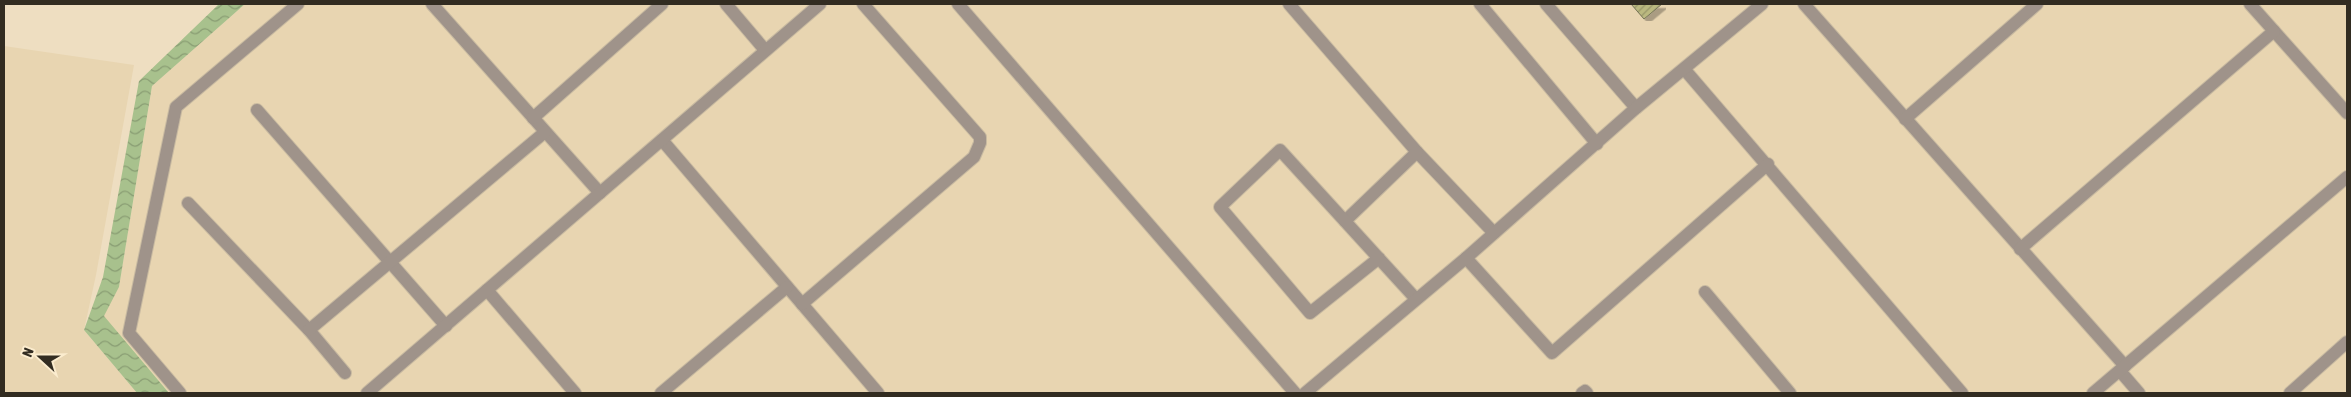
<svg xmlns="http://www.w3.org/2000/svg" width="2351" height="397" font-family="'Asap Condensed',sans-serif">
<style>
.built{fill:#e8d5b1}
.water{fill:url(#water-waves)}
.building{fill:url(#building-hatch);stroke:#767559;filter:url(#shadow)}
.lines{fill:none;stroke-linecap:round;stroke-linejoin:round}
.minor-casing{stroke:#c8baa1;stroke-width:14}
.minor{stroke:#9f938a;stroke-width:12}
</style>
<defs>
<pattern id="water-waves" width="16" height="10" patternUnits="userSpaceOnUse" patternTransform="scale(1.25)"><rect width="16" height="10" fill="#a8c18d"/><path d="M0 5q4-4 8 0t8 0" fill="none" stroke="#899d73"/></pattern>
<pattern id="building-hatch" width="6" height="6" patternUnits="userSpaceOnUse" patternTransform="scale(1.25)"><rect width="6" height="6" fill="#bbb980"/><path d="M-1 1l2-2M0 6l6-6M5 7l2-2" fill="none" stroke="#999768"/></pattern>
<filter id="shadow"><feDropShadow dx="4.5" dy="4.5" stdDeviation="0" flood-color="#0004"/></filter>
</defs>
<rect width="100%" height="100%" fill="#eedec1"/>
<g class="built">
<path d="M245 4H2347V393H169L103 316 119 287 152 86Z"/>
<path d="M4 46 134 65 96 275 84 330 137 393H4Z"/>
</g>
<path class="water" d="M219 4H245L152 86 119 287 104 316 169 393H137L84 330 103 277 139 81Z"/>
<path class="building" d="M1631 4H1662L1644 19Z"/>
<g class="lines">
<defs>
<g id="minor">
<path d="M432 4 600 193"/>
<path d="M726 4 765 50"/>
<path d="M958 4 1295 393"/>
<path d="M1289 4 1417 152 1494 233"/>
<path d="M1480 4 1597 144"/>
<path d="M1546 4 1636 108"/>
<path d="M1804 4 2125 366"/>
<path d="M2250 4 2347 113"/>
<path d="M1685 70 1962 393"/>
<path d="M257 110 446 326"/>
<path d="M533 118 662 4"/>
<path d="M1905 119 2037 4"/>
<path d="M662 140 878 393"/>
<path d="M188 203 309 330 345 373"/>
<path d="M1345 221 1417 152"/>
<path d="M2020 249 2274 31"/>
<path d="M1379 258 1310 313 1220 207 1280 150 1416 299"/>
<path d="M1466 258 1552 353 1768 164"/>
<path d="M487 290 575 393"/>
<path d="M1705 292 1790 393"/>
<path d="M802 304 974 157 980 143V137L863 4"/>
<path d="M309 330 545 132"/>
<path d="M2120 371 2139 393"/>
<path d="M180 393 129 333 176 107 298 4"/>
<path d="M367 393 820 4"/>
<path d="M661 393 787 287"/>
<path d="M1305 393 1466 258 1636 108 1762 4"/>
<path d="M1582 393 1585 391 1587 393"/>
<path d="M2093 393 2347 177"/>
<path d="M2290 393 2347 342"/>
</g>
</defs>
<use href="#minor" class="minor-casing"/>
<use href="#minor" class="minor"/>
</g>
<rect width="2351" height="397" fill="none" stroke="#322c21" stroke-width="10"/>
<g transform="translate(40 357) rotate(291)" stroke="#fbecce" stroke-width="4" paint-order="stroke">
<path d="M0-4L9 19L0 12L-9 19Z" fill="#322c21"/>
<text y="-8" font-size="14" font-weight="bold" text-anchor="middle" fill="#322c21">N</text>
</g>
</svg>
